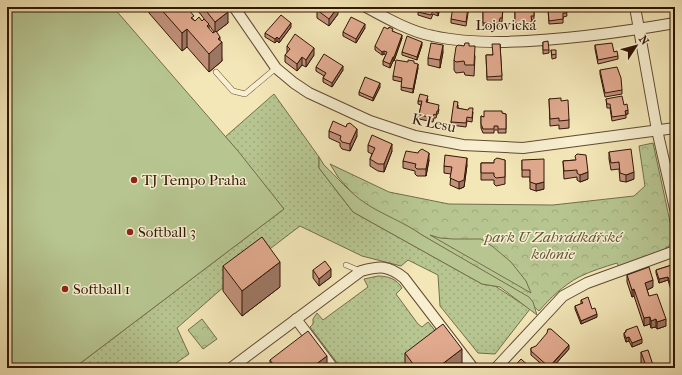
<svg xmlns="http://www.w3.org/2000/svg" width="682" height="375" font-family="'IM FELL French Canon',serif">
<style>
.grass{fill:url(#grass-dots);stroke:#746e4b}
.forest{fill:url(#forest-crowns);stroke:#746e4b}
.garden{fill:#b7c691;stroke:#746e4b}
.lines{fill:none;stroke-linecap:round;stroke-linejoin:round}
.service-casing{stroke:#624932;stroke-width:6}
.minor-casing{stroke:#624932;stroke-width:12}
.service{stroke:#f7efd0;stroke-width:5}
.minor{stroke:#f7efd0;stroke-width:10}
.wall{fill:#c2927b;stroke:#311505;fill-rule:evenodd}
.shaded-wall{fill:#9e7764;stroke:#311505}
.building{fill:#e1aa8f;stroke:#311505}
.poi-dot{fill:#8f2418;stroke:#f7efd0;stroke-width:1.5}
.labels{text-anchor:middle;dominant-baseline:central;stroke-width:3;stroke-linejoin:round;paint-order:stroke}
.street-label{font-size:15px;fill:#311505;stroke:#f7efd0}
.poi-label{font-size:15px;fill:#311505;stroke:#f7efd0;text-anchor:start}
.park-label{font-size:15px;font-style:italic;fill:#605336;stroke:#f7efd0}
</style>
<defs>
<pattern id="grass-dots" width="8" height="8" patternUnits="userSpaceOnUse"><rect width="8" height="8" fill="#b7c691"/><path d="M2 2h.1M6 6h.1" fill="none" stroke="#9ea97c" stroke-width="1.8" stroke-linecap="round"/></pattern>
<pattern id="forest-crowns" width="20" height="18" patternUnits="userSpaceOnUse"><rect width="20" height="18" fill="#b7c691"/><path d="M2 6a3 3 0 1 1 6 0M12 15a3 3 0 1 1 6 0" fill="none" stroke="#9ea97c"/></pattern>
</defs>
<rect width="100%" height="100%" fill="#f3e6b7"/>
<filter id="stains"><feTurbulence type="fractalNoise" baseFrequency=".005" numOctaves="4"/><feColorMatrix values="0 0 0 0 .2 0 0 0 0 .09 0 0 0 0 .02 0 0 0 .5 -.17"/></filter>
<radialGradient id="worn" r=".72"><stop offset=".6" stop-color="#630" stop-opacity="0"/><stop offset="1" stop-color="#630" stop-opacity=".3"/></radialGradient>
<g class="grass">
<path d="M274 94 319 157V168L353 212 482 284 495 286 530 309 495 354 478 353 440 306 438 275 408 260 401 266 362 256 300 226 250 264 177 328 189 354 176 363 179 368H74L284 209 225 137Z"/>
<path d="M378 276C388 276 397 279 402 288L396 294 418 324 422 327 428 322 429 323 445 343 419 368H341L310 327 313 324V319L317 313 323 320 368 287 364 279Z"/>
</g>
<g class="forest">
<path d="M653 143 674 240 668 247H666V250L619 267 617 263C604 267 591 271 579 277 564 285 550 298 539 311L515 290 405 225 370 213 338 177 330 164 389 192 449 204 553 205 634 196 645 186 639 146Z"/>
<path d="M202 319 217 339 203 349 188 330Z"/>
</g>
<g class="garden">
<path d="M12 7H113L238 151 284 209 74 368H7V12Z"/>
<path d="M319 157 324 165C337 177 350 193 365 203 383 215 404 222 422 235L529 297 533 302 537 315 500 287 482 284 353 212 319 168Z"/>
<path d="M430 235 440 238 453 239H481L492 246 511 262 526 281 531 293Z"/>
</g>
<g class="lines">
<defs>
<g id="service">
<path d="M216 72 233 91 245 94 276 68"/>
<path d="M346 265 360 271"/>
</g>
<g id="minor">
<path d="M234 7 276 68 294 83 309 93 370 121 415 136 463 145 523 148 675 128"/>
<path d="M366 7C386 18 411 32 433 36 455 41 478 42 500 42 558 41 617 33 675 23"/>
<path d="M635 7 657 130 675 209"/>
<path d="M296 319 333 368"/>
<path d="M231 368 361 271C380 266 388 265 404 278L473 368"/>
<path d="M496 368 563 296 587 283 675 251"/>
</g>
</defs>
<use href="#service" class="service-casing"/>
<use href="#minor" class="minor-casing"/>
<use href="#service" class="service"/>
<use href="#minor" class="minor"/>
</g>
<g class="wall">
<path d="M149 7H182L195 21H202L205 20 195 7H224L228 23 216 32 220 41 222 61 209 72 187 47 182 51 149 13ZM209 25 214 32 213 33 209 29Z"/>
<path d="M440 7 438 16 433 14 431 19 418 15V12Z"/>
<path d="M469 7 466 26 451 23V19Z"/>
<path d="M483 7 503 8 502 22H500L499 27 483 26Z"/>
<path d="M515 7 531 10H534V20H532V26H515Z"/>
<path d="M588 7H606V9L589 11Z"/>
<path d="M566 8 567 16 563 17V23L549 24 548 9Z"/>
<path d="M317 10 338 14 329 26 317 18Z"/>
<path d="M291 27 279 43 277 41 275 43 265 37V33Z"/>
<path d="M365 28 356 43 343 36V32Z"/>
<path d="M393 31 402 38 394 61H393L390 68 383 65V61L386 55 384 54 382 55 375 50V46Z"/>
<path d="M675 40V57L673 58 671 41Z"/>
<path d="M543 42 549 50V53L543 54Z"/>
<path d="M500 44 502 80H487L486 55H492Z"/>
<path d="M422 45 417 60 402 55V52Z"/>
<path d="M595 45 614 52 618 56V59L598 64 595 49Z"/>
<path d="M287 46 314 55 306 67 302 65 297 71 285 62V55L287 53Z"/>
<path d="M469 46 475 56 474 76 465 75 464 72 456 73 454 70V60Z"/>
<path d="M551 50 556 54V58L552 59Z"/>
<path d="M443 52 440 68 428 65V58Z"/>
<path d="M414 63 418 68 413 93 401 90 402 82 393 80V76Z"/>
<path d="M316 67 343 70 332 87 323 82V78L324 76 316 71Z"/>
<path d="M600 70 622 90V94L605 97 600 74Z"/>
<path d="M380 87 373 101 359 95V92Z"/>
<path d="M428 99 427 103 439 109 438 114H437L436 118H434L433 122 419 119V115L421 105 418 104V101Z"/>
<path d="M549 99 561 101 569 120V128L559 129V125L550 126Z"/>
<path d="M606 99 624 105 628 114H626V118L612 121 610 108H607Z"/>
<path d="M458 105V108L473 112 472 122 467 121 466 127 451 125V122Z"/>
<path d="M502 113 506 114V133H498V130H494V133H483L481 128V116L484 117Z"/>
<path d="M329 131 357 136 350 151 342 149 340 146V143L329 138Z"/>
<path d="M368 145 392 151 384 172 378 171 370 166V159L372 154 368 152Z"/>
<path d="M609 152 634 179 626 182 620 181 619 169 611 170 609 159Z"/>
<path d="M429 160 426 176H417L415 174V171L403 168V161Z"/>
<path d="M505 160V184L496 186 494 184V180H481V163H494Z"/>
<path d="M522 160 544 189 536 191 530 189V177H522Z"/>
<path d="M575 160 588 179 580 182 577 180V177L564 179 563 161Z"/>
<path d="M467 165 464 187 459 189 450 185 451 174 444 173V166Z"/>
<path d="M675 264V289L671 290 668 280 659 283 656 273V270Z"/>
<path d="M223 266 280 287 242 316 223 291Z"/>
<path d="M313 270 331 277 319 286 313 278Z"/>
<path d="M627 275 653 287 647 290 649 296 666 326 657 329 656 327 651 328 650 324 644 326 634 296 632 297 627 282Z"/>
<path d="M581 300 597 317 581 324 575 309V306L581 304Z"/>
<path d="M626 330 642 343 632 347 629 341 626 342 624 336V333L626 332Z"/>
<path d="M531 348 569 349 552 368H546L531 355Z"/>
<path d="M641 352 654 368H643L641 363Z"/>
<path d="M405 353 462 368H405Z"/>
<path d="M270 360 327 368H270Z"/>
</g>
<g class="shaded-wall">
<path d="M338 7V14L329 26V19Z"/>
<path d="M439 7H440V8L438 16V13Z"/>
<path d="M228 12V23L215 33V22Z"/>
<path d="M291 23V27L279 43V39Z"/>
<path d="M365 24V28L356 43V39Z"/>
<path d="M187 29V47L182 51V33Z"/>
<path d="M402 35V38L394 61V57Z"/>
<path d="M220 37V44L222 42V61L209 72V54L218 39Z"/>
<path d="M277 37V41L275 43V39Z"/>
<path d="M422 42V45L417 60V57Z"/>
<path d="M443 45V52L440 68V60Z"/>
<path d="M314 48V55L306 67V60Z"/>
<path d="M384 51V54L382 55V52Z"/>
<path d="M302 57V65L297 71V64Z"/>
<path d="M393 57V61L390 68V64Z"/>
<path d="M418 64V68L413 93V89Z"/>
<path d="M343 66V70L332 87V83Z"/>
<path d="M380 83V87L373 101V98Z"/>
<path d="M628 110V114H625V111Z"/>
<path d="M357 129V136L350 151V144Z"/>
<path d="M392 144V151L384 172V164Z"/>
<path d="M429 153V160L426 176V169Z"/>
<path d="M467 158V165L464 187 459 189V182Z"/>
<path d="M588 172V179L580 182V175Z"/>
<path d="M634 172V179L626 182V175Z"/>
<path d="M544 182V189L536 191V184Z"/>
<path d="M280 262V287L242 316V291Z"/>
<path d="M331 269V277L319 286V279Z"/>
<path d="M668 277V280L659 283V279Z"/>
<path d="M653 280V287L645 291V283Z"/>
<path d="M675 285V289L671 290V286Z"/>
<path d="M634 289V296L632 297V290Z"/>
<path d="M597 314V317L581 324V321Z"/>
<path d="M650 317V324L644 326V318Z"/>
<path d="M656 319V327L651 328V321Z"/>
<path d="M666 319V326L657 329V322Z"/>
<path d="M629 337V341L626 342V338Z"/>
<path d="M642 339V343L632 347V343Z"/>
<path d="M569 345V349L552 368H549Z"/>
<path d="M462 349V368H437Z"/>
<path d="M327 356V368H311Z"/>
</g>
<g class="building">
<path d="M159 7H182L187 12 189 10 194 16 191 18 195 21 199 17 202 21 204 19 209 24 207 26 213 33 216 31 220 37 218 39 222 42 209 54 187 29 182 33Z"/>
<path d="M203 7H224L228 12 215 22Z"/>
<path d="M320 7H338L329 19 317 10Z"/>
<path d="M419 7H439L438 13 433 11 431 15 418 12Z"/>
<path d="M453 7H468L466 22 451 19Z"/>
<path d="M483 7 503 8 502 18H500L499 23H483Z"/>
<path d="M515 7H523V8H531V10H534V16H531L532 22 515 23Z"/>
<path d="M566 8 567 13H563V19L549 21 548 9Z"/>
<path d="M281 15 291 23 279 39 277 37 275 39 265 33Z"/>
<path d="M351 17 365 24 356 39 343 32Z"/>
<path d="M384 27 388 29 389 27 393 29 392 31 402 35 394 57H393L390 64 383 61 387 52 384 51 382 52 375 46Z"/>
<path d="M295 34 314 48 306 60 302 57 297 64 285 55 290 49 287 46Z"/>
<path d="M407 36 422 42 417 57 402 52Z"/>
<path d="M675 40V54H673L671 41Z"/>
<path d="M548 41 549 50H543V42Z"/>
<path d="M431 43 443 45 440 60 428 58Z"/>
<path d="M465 43H469V46H475L474 65H465L464 61 456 62 454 60 456 47 458 45 464 46Z"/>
<path d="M612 43 614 52 617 51 618 56 598 60 595 45Z"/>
<path d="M492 44H500L502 76 487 77 486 55H493Z"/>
<path d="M551 50H556V54L552 55Z"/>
<path d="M324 54 343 66 332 83 323 78 326 73 316 67Z"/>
<path d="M396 60 408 62V60L414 61V63L418 64 413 89 401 87 402 78 393 76Z"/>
<path d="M617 67 621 78 622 90 605 93 600 70Z"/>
<path d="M365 77 380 83 373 98 359 92Z"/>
<path d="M420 94 428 96 426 102 439 105 438 111H437L436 115 434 114 433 118 419 115 422 101H418Z"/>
<path d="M622 96 624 105 627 104 628 110 625 111 626 115 612 117 610 104H607L606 99Z"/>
<path d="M561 98V101L568 100 569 120 559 121V118L550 119 549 99Z"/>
<path d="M454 101 458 102 457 108 468 110 469 108H473L472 118 467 117 466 123 451 122Z"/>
<path d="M484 111H502V113L506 114V129H498V126H494V129H483L481 124V116L484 117Z"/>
<path d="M333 121 346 127 347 124 350 123 357 129 350 144 342 142 340 139 341 136 329 131Z"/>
<path d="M372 135 392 144 384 164H378L370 159 375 148 368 145Z"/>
<path d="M422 149 429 153 426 169H417L415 167 416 164 403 161 406 151 418 153 419 151Z"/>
<path d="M631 149 634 172 626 175 620 173 619 162 611 163 609 152Z"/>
<path d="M577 154 586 155 588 172 580 175 577 173V170L564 171 563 161 576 160 575 156Z"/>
<path d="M445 155 467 158 464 180 459 182 450 178 452 167 444 166Z"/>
<path d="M497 158 505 160V177L496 178 494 176V173H481V163H494V160Z"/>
<path d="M544 159V182L536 184 530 182V170H522V160Z"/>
<path d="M262 237 280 262 242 291 223 266Z"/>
<path d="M325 261 331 269 319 279 313 270Z"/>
<path d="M675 264V285L671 286 668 277 659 279 656 270Z"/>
<path d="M649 267 653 280 645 283 649 296 657 294 666 319 657 322 656 319 651 321 650 317 644 318 634 289 632 290 627 275Z"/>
<path d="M588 297 592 309 595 308 597 314 581 321 575 306 583 303 581 300Z"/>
<path d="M443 324 462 349 437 368H416L405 353Z"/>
<path d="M637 326 642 339 632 343 629 337 626 338 624 333 626 332V330Z"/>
<path d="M548 329H551L569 345 549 367 531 351V348L536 346 547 333Z"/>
<path d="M308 331 327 356 311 368H276L270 360Z"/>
<path d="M648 350 654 368H644V367L646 366 641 352Z"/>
<path d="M521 359 531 368H513Z"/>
</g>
<g class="poi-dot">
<circle cx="134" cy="180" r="4"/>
<circle cx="130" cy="232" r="4"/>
<circle cx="65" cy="289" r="4"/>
</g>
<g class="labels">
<g class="street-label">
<text x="506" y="25">Lojovická</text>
<text transform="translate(434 123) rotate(12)">K Lesu</text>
</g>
<g class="poi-label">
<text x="142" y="180">TJ Tempo Praha</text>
<text x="138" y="232">Softball 3</text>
<text x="73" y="289">Softball 1</text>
</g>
<g class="park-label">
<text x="553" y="237">park U Zahrádkářské<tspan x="553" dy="17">kolonie</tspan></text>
</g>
</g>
<rect width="682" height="375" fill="none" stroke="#f3e6b7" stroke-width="24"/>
<rect x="8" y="8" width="666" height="359" fill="none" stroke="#311505" stroke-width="2"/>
<rect x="12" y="12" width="658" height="351" fill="none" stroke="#311505"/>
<g transform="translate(636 46) rotate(54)" stroke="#f7efd0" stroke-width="3" paint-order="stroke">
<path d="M0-3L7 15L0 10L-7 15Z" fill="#311505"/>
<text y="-6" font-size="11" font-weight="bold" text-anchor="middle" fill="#311505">N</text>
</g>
<rect width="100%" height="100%" filter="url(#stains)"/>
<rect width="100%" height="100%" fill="url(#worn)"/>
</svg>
